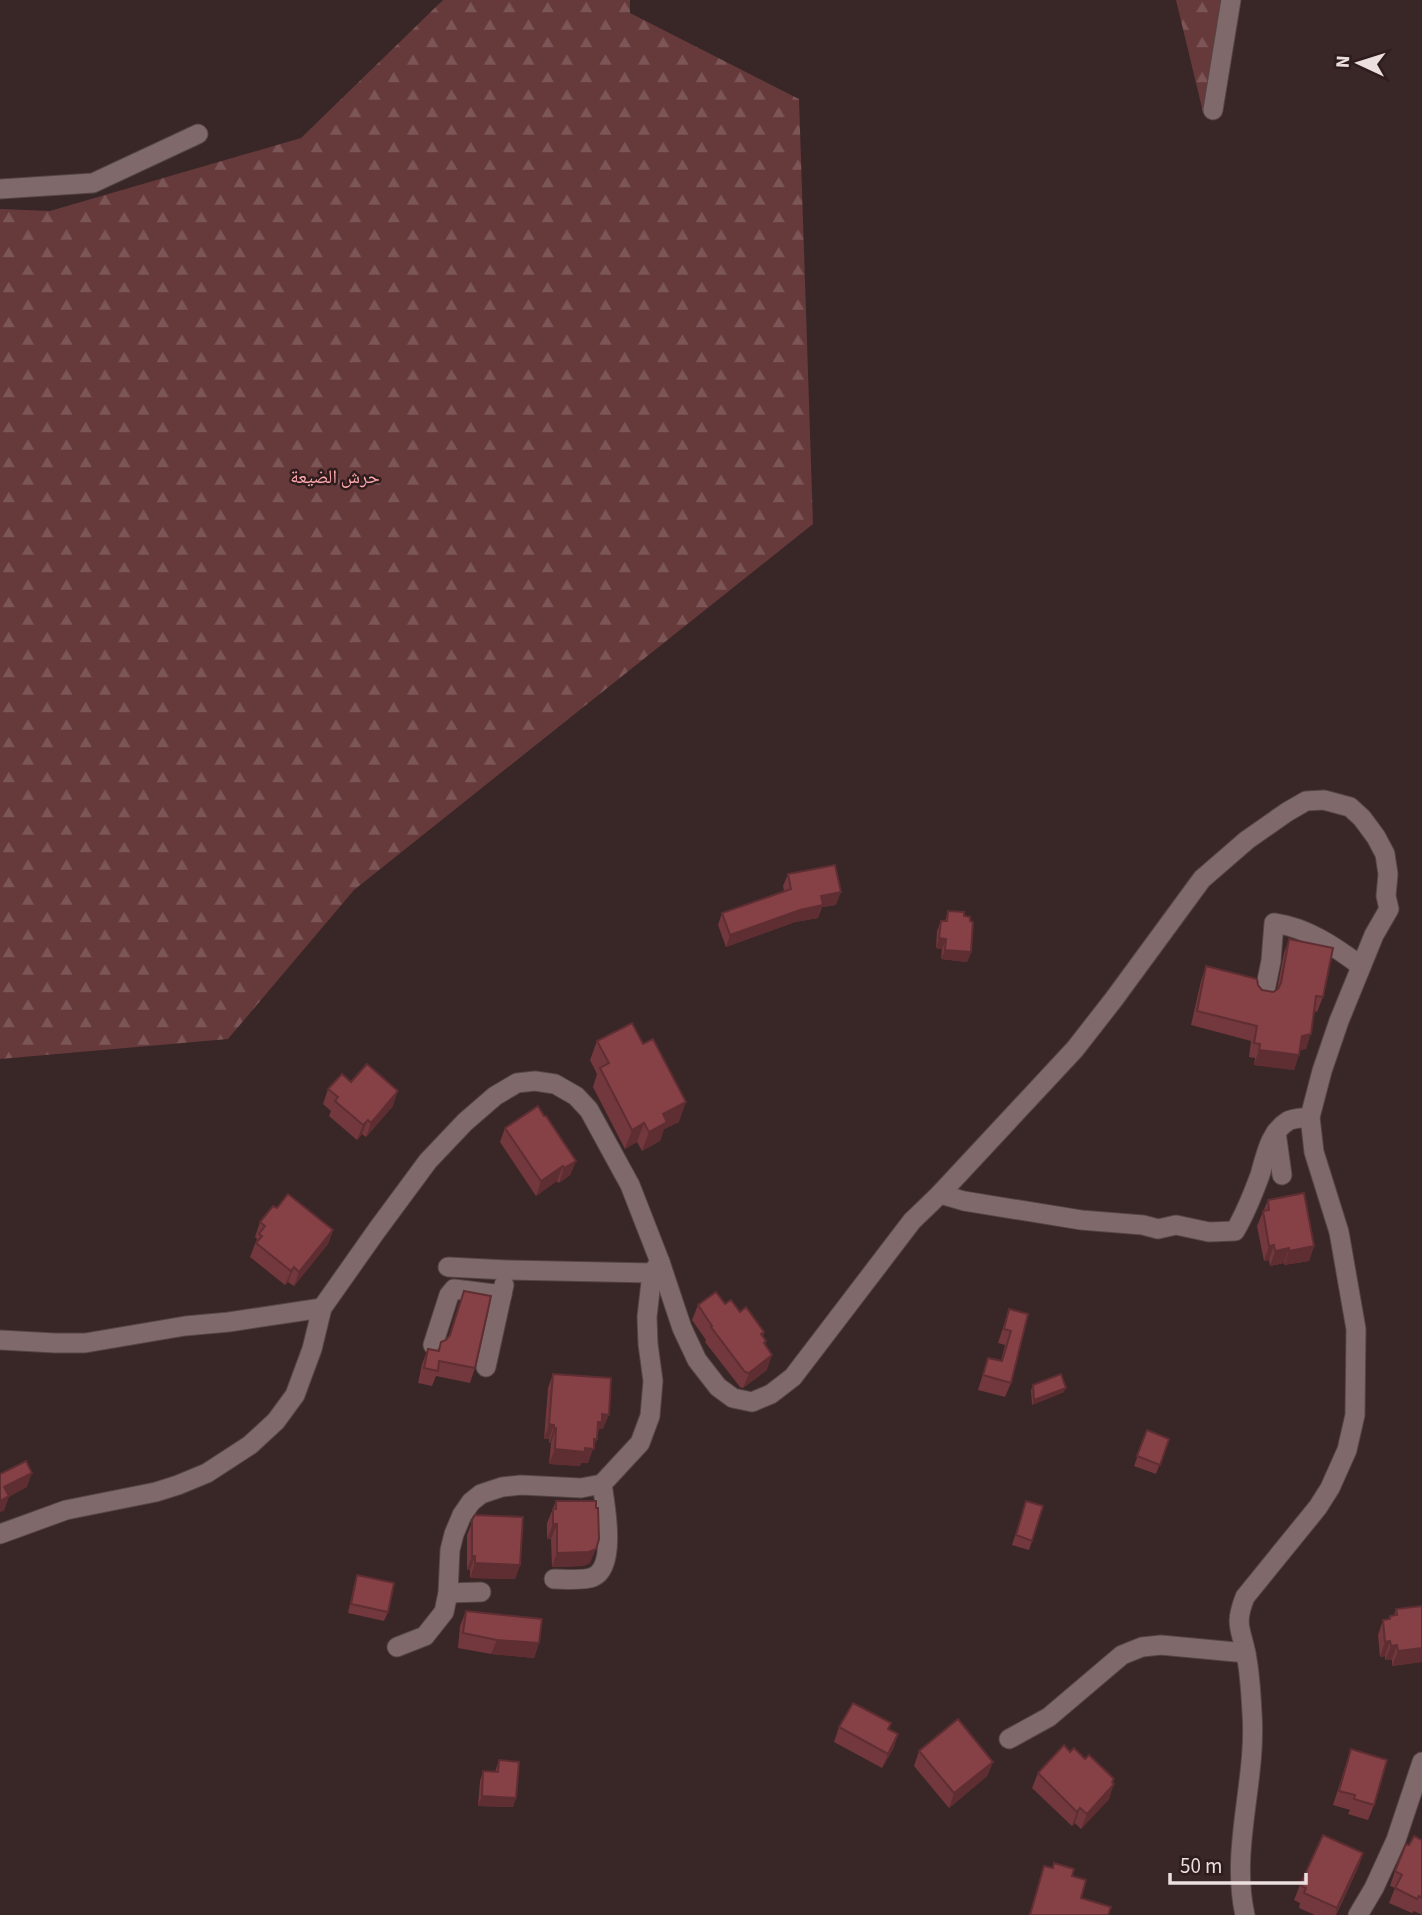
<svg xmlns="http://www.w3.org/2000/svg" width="1422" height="1915" font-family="'Source Sans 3','Noto Naskh Arabic',sans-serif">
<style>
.forest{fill:url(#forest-firs)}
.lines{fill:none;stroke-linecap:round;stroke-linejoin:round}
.minor-casing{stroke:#554546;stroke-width:21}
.minor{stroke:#80696a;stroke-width:19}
.wall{fill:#73383d}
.shaded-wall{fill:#5e2e32}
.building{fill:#864147;stroke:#5e2e32;stroke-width:2}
.labels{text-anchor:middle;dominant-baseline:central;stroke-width:5;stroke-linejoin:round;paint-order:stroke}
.park-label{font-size:19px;fill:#fea9ad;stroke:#2f1c1d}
</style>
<defs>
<pattern id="forest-firs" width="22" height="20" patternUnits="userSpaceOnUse" patternTransform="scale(1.75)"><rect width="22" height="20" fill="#66393b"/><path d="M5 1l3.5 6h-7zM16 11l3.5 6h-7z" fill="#7c5557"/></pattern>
</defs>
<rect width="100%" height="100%" fill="#392627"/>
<g class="forest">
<path d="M443 0H630V13L799 99 813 524 354 890 228 1039 0 1059V209L50 211 301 138Z"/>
<path d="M1176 0H1221L1203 112Z"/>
</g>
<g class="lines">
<defs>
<g id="minor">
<path d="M1213 110 1231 0"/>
<path d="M0 189 93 183 198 134"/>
<path d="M1264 995 1271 961 1274 923C1308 928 1334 946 1361 966"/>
<path d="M1276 1132 1282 1175"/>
<path d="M940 1194 964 1201 1081 1220 1143 1225 1158 1229 1176 1225 1209 1232 1235 1231C1245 1214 1253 1194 1260 1175 1266 1155 1269 1133 1288 1121 1293 1118 1303 1118 1310 1117"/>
<path d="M448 1267 507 1270 652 1273"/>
<path d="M0 1340 55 1343H85L185 1326 229 1322 322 1308"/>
<path d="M433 1345 449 1295 454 1289 502 1295"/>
<path d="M486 1367 504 1285"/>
<path d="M0 1534 66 1510 156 1492 178 1485 207 1473 250 1445 276 1421 295 1395 312 1349 322 1308 377 1230 428 1161 465 1122 495 1096 517 1083 535 1081 555 1084 576 1096 589 1110 630 1185 660 1262 682 1328 697 1360 718 1387 733 1398 752 1402 771 1394 793 1377 912 1221 940 1194 1075 1049 1114 999 1202 879 1247 840 1287 812 1306 801 1324 800 1350 807 1362 818 1376 837 1385 854 1388 874 1386 896 1389 909 1374 935 1339 1021 1322 1071 1310 1117 1314 1152 1339 1232 1356 1329 1355 1415 1347 1450 1330 1488 1318 1507 1245 1597C1234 1625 1241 1628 1246 1654 1250 1673 1251 1693 1252 1713 1257 1780 1230 1849 1245 1915"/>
<path d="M554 1579C564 1579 584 1581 593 1577 617 1567 605 1504 602 1484"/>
<path d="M448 1593 481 1592"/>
<path d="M397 1647 425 1636 444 1612 448 1593 450 1550 454 1534 462 1515 471 1502 481 1494 502 1487 521 1485 581 1488 602 1484 640 1443 650 1416 653 1381 648 1344 647 1317 652 1273 660 1262"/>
<path d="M1009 1739 1049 1717 1122 1655 1142 1647 1161 1645 1246 1653"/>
<path d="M1358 1915 1374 1888 1396 1840 1422 1762"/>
</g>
</defs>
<use href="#minor" class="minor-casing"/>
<use href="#minor" class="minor"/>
</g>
<g class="wall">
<path d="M788 874 836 905 822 907 818 918 795 922 726 947 718 925 722 913 784 891 783 886Z"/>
<path d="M948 911 964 916 971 952 967 962 941 959 942 949 936 948 937 931 941 921H945Z"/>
<path d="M1289 939 1323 997 1317 1012 1314 1011 1306 1049 1300 1050 1294 1070 1254 1065 1255 1058 1249 1057 1251 1041 1191 1025 1201 981 1206 966 1258 985 1262 990 1273 992 1277 989 1284 953Z"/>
<path d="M597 1041 679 1122 664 1129 660 1141 642 1151 637 1142 625 1149 593 1087 597 1074 590 1060Z"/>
<path d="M351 1082 393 1106 366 1137 362 1134 357 1140 329 1116 331 1111 323 1104 328 1089Z"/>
<path d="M505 1128 576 1161 570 1175 559 1183 557 1181 536 1196 500 1142Z"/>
<path d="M1268 1200 1314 1246 1309 1261 1284 1265V1263L1270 1266 1269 1260 1264 1261 1257 1226Z"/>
<path d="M277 1208 333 1230 328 1244 294 1286 288 1282 285 1285 250 1257 257 1239 255 1237 260 1222Z"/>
<path d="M464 1291 475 1368 470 1383 436 1376 432 1386 418 1383 422 1364 428 1349 437 1351 441 1342 446 1340 449 1336Z"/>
<path d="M725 1304 740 1312 764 1332 763 1336 766 1341 765 1345 767 1370 743 1388 740 1387 705 1342 706 1340 692 1320 698 1305Z"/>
<path d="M1009 1309 1028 1314 1011 1383 1005 1397 978 1390 988 1358 1001 1361 1005 1345 998 1343Z"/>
<path d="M553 1374 603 1429H599L588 1463H581L580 1466 549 1464 551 1443H549V1439H544L548 1388Z"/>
<path d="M1033 1385 1064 1392 1032 1405 1031 1390Z"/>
<path d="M1147 1430 1169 1439 1156 1474 1134 1466Z"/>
<path d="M556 1501 590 1563 583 1566 552 1567 551 1539H547V1523Z"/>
<path d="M1023 1511 1032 1541 1029 1550 1012 1545Z"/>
<path d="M475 1515 520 1565 515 1579 470 1578V1570H467V1535Z"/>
<path d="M357 1575 388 1612 384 1621 348 1613 354 1585Z"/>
<path d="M1422 1606V1662L1392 1666V1660H1385V1656L1380 1657 1378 1635 1383 1620 1389 1619 1390 1616 1394 1615 1396 1609Z"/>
<path d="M466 1611 539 1643 534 1658 491 1654 458 1648 460 1626Z"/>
<path d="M839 1727 889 1729 898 1734 893 1749 882 1768 834 1742Z"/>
<path d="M1351 1749 1374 1805 1368 1820 1348 1814 1350 1810 1333 1805Z"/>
<path d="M919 1751 993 1762 987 1776 949 1808 914 1766Z"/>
<path d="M1070 1752 1085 1759 1113 1783 1109 1799 1081 1829 1075 1823 1072 1826 1032 1788 1038 1773Z"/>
<path d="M499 1760 516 1798 513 1807 478 1806 480 1781 483 1771 495 1772Z"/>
<path d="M1422 1840V1915L1414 1911 1412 1913 1389 1903 1395 1888 1390 1886 1395 1871 1409 1845Z"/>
<path d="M1363 1853 1358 1868 1336 1915H1315L1299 1908 1300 1903 1294 1900 1300 1885Z"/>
<path d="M1044 1866 1072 1876 1081 1898 1108 1915H1029Z"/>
</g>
<g class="shaded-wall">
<path d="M841 892 836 905 822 907 818 918 795 922 726 947 730 935 821 896Z"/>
<path d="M939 938 946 939 942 949 936 948Z"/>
<path d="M945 950 971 952 967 962 941 959Z"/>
<path d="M1311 1034 1306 1049 1297 1050 1302 1036Z"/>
<path d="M1259 1050 1299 1055 1294 1070 1254 1065Z"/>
<path d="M398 1091 393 1106 366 1137 371 1123Z"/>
<path d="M686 1102 679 1122 664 1129 660 1141 642 1151 649 1132 663 1114Z"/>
<path d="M368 1120 362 1134 357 1140 363 1125Z"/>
<path d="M644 1123 637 1142 625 1149 632 1130Z"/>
<path d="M576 1161 570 1175 559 1183 564 1168Z"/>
<path d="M563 1166 557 1181 536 1196 541 1181Z"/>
<path d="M333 1230 328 1244 294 1286 299 1272Z"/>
<path d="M1274 1245 1269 1260 1264 1261 1269 1246Z"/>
<path d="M1314 1246 1309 1261 1284 1265 1289 1251Z"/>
<path d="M1289 1248 1284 1263 1270 1266 1275 1251Z"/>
<path d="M294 1267 288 1282 285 1285 291 1271Z"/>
<path d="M772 1355 767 1370 743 1388 749 1373Z"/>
<path d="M1066 1388 1064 1392 1032 1405 1034 1400Z"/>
<path d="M602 1414 609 1415 603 1429H599L596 1437 598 1422Z"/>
<path d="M549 1424 554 1425 549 1439H544Z"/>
<path d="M554 1428H556L551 1443H549Z"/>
<path d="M594 1439H597L588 1463H581L580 1466 549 1464 555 1449 585 1448Z"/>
<path d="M32 1473 27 1487 9 1497 4 1511 0 1512V1499L4 1487Z"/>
<path d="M553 1524H557L551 1539H547Z"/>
<path d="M596 1549 590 1563 583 1566 552 1567 557 1553Z"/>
<path d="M472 1556H475L470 1570H467Z"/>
<path d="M475 1563 520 1565 515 1579 470 1578Z"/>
<path d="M497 1640 539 1643 534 1658 491 1654Z"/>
<path d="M1390 1641 1385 1656 1380 1657 1385 1642Z"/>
<path d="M1397 1645 1392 1660H1385L1391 1646Z"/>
<path d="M1422 1648V1662L1392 1666 1398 1651Z"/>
<path d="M898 1734 893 1749 882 1768 888 1754Z"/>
<path d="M993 1762 987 1776 949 1808 954 1793Z"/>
<path d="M1114 1779 1111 1788 1114 1784 1109 1799 1081 1829 1087 1814Z"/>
<path d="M482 1796 516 1798 513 1807 478 1806Z"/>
<path d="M1080 1808 1075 1823 1072 1826 1077 1812Z"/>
<path d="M1363 1853 1358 1868 1335 1915 1337 1908Z"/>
</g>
<g class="building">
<path d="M835 865 841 892 821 896 823 905 800 910 730 935 722 913 791 889 788 874Z"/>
<path d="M948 911 964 912V916L970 917V921L973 922 971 952 945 950 946 939 939 938 941 921H947Z"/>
<path d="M1289 939 1333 948 1323 997 1316 996 1311 1034 1302 1036 1299 1055 1259 1050 1260 1044 1254 1043 1257 1026 1197 1011 1206 966 1257 979 1258 985 1262 990 1273 992 1278 989 1281 983Z"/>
<path d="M632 1023 643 1044 653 1039 686 1102 663 1114 667 1122 649 1132 644 1123 632 1130 600 1068 609 1063 597 1041Z"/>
<path d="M367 1064 398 1091 371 1123 368 1120 363 1125 335 1101 338 1097 328 1089 342 1074 351 1082Z"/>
<path d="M538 1106 544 1116H546L576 1161 564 1168 563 1166 541 1181 505 1128Z"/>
<path d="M1304 1193 1314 1246 1289 1251V1248L1275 1251 1274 1245 1269 1246 1263 1211 1269 1210 1268 1200Z"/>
<path d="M288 1194 333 1230 299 1272 294 1267 291 1271 256 1243 262 1236 259 1234 265 1226 260 1222 273 1206 277 1208Z"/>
<path d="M464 1291 491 1296 475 1368 439 1361 438 1371 424 1368 428 1349 439 1351 441 1342 446 1340 450 1335Z"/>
<path d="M716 1292 725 1304 731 1300 740 1312 746 1307 764 1332 761 1334 766 1341 764 1343 772 1355 749 1373 745 1372 711 1327 712 1326 698 1305Z"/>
<path d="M1009 1309 1028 1314 1011 1383 983 1375 988 1358 1002 1361 1011 1331 1004 1329Z"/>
<path d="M553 1374 611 1378 609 1415 602 1414V1422H598L597 1439H594V1449L585 1448V1452L555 1449 556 1428H554V1425L549 1424Z"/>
<path d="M1061 1374 1066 1388 1034 1400 1033 1385Z"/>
<path d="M1147 1430 1169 1439 1160 1465 1137 1456Z"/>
<path d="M26 1461 32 1473 4 1487 9 1496 0 1501V1474Z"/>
<path d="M556 1501H596V1508H598L599 1539 596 1549 589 1552 557 1553V1524H553V1509H556Z"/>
<path d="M1026 1501 1043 1506 1032 1541 1016 1535Z"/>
<path d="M475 1515 523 1517 520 1565 475 1563V1556H472V1520Z"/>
<path d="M357 1575 394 1583 388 1612 351 1604Z"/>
<path d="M1422 1606V1648L1398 1651 1397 1645 1391 1646 1390 1641 1385 1642 1383 1620 1390 1619V1616L1397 1615 1396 1609Z"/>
<path d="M466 1611 542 1619 539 1643 497 1640 463 1633Z"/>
<path d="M853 1703 891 1723 888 1729 898 1734 888 1754 839 1727Z"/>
<path d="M958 1719 993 1762 954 1793 919 1751Z"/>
<path d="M1064 1745 1070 1752 1074 1748 1085 1759 1089 1755 1114 1779 1112 1782 1114 1784 1087 1814 1080 1808 1077 1812 1038 1773Z"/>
<path d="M1351 1749 1387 1760 1374 1805 1354 1799 1355 1795 1339 1791Z"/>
<path d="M499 1760 519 1762 516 1798 482 1796 483 1771 498 1772Z"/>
<path d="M1323 1835 1363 1853 1337 1908 1304 1893 1306 1888 1300 1885Z"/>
<path d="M1414 1836 1422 1840V1898L1419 1896 1417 1899 1395 1888 1402 1875 1395 1871 1406 1844 1409 1845Z"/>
<path d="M1054 1863 1074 1869 1072 1876 1086 1880 1081 1898 1111 1907 1108 1915H1030L1044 1866 1053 1868Z"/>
</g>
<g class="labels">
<g class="park-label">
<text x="335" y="477">حرش الضيعة</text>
</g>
</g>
<g transform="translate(1359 63) rotate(274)" stroke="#2f1c1d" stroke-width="5" paint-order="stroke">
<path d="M0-5L12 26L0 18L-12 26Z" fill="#ecdfdf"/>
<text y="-10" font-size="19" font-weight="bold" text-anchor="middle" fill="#ecdfdf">N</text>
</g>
<path d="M1170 1873v10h136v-10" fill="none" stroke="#ecdfdf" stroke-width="3.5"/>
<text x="1180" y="1873" font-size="21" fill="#ecdfdf" stroke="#2f1c1d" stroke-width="5" paint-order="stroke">50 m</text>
</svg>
